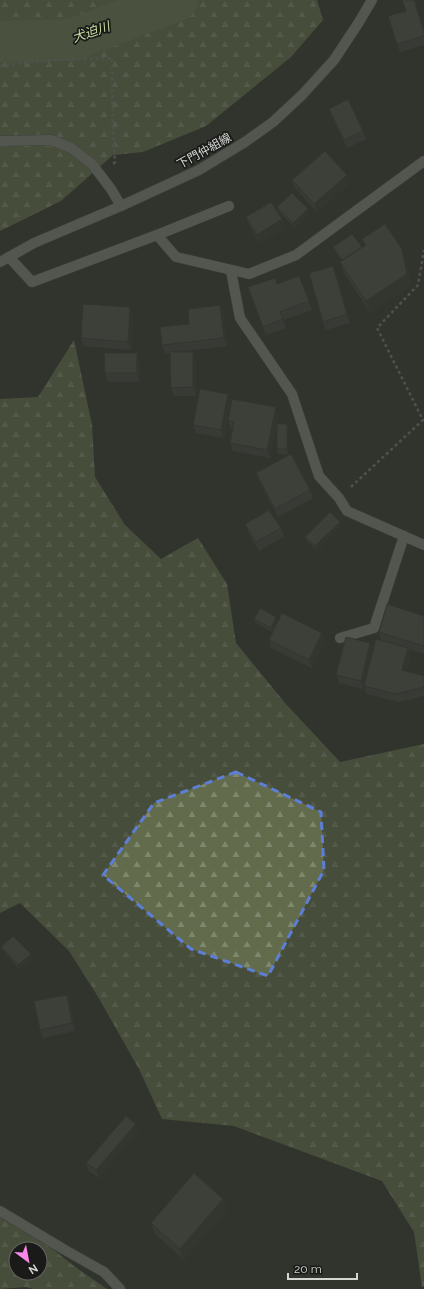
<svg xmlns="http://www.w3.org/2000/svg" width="424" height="1289" font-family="Raleway,'Noto Sans JP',sans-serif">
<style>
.forest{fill:url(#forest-firs);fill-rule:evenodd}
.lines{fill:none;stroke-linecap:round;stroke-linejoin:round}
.river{stroke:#6a7455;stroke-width:42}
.street-casing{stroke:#4e504b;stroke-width:11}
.secondary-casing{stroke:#4e504b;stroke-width:11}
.path{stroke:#737570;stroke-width:2.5;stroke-dasharray:3 3;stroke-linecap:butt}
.street{stroke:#7c7f78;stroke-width:10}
.secondary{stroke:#7c7f78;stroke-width:10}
.wall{fill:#41433e}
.shaded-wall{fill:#353732}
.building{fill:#4c4e48;stroke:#353732}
.marked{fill:none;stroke:#5d7ed6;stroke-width:3;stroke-dasharray:8 5;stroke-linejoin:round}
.labels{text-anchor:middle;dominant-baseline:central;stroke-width:3.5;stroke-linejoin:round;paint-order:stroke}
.street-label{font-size:12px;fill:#d4d6d2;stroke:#1a1b19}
.water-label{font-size:13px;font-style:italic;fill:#cadda4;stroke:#1a1b19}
</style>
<defs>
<pattern id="forest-firs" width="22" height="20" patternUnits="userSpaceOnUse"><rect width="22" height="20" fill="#626c4d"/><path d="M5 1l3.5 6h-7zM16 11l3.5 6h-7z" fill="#7f876e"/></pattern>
</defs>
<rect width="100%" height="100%" fill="#32342e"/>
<g class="forest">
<path d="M0 0H317L323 20 291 57 206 126 143 152 113 155 61 201 0 231Z"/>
<path d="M74 340 92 425 95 477 125 525 161 559 198 538 227 584 236 643 285 703 340 762 424 744V1286L422 1287 414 1232 382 1181 234 1126 162 1119 139 1069 97 995 69 951 20 903 0 913V399L38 397Z"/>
<path d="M0 1208 78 1269 107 1289H34L25 1287 0 1289ZM16 1249H40V1273H16Z"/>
</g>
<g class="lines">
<path class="river" d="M0 42 72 40 177 0"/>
<defs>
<g id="street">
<path d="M0 141 51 140 71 148 92 164 111 189 121 206"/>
<path d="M157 235 229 206"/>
<path d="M9 257 32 282 157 235 176 257 249 274 296 255 424 161"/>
<path d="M231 271 240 318 292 394 319 476 339 498 347 511 424 545"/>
<path d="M340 638 374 628 404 536"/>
<path d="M0 1211 65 1250 104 1272 120 1289"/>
</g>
<path id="secondary" d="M0 262 34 243 121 206 199 170 245 142 273 122 302 95 334 60 359 22 372 0"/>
</defs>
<use href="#street" class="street-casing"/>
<use href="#secondary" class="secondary-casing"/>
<g class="path">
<path d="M0 66 49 60 112 58 113 132 115 162 113 164"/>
<path d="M351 487 423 420 377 328 418 285 424 250"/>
</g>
<use href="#street" class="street"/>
<use href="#secondary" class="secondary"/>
</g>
<g class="wall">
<path d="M415 0 424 30V45L400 52 397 44 406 11Z"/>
<path d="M329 109 363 131 366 139 347 148 332 117Z"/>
<path d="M347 175 350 183 317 212 295 188 292 180Z"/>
<path d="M277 207 310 213 295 228 279 212Z"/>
<path d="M246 217 282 219 285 228 260 243 249 225Z"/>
<path d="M362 239 402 249 406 260 411 285 370 312 344 273 340 262 342 261 335 251 333 247 362 248 365 246Z"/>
<path d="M336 274 350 323 326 330 323 322Z"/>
<path d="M299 276 312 310 283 320 286 328 266 335 248 287 277 284Z"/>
<path d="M220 305 223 313 227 346 177 352 196 360V396H174L171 388 170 353H165L162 345 189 324Z"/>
<path d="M133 315 131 350 84 346 81 338Z"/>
<path d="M140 361V382H108L105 373Z"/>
<path d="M231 402 224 438 196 433 193 425Z"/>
<path d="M279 415 270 458 233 451 230 443 233 429H231L228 421Z"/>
<path d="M287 424 288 428V454H278L277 449Z"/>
<path d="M256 473 310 490 313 498 278 517 259 481Z"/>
<path d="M245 524 281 528 284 536 259 551 248 532Z"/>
<path d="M341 526 317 551 307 541 305 537Z"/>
<path d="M424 616V654L409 649 411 656 407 671 424 676V696L399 702 367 694 364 686 363 689 339 683 336 675 370 643 373 651 396 645 381 640 379 632Z"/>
<path d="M254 619 278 621 325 641 312 668 271 648 269 640 272 632 256 623Z"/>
<path d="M1 947 31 954 32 958 20 970 3 951Z"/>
<path d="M70 1003 75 1031 43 1038 40 1030Z"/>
<path d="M138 1132 99 1178 89 1171 86 1163Z"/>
<path d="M223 1199 227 1210 184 1260 155 1234 151 1223Z"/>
</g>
<g class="shaded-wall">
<path d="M415 0 424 30V32Z"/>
<path d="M347 175 350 183 317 212 314 204Z"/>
<path d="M308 209 310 213 295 228 293 223Z"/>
<path d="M282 219 285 228 260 243 257 235Z"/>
<path d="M362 247 363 251 342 260Z"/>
<path d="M402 249 406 260 411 285 370 312 366 301Z"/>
<path d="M333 266 336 274 350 323 347 314Z"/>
<path d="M220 305 223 313 227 346 224 338Z"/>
<path d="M130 307 133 315 131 350 128 342Z"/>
<path d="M193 352 196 360V396L193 387Z"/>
<path d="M137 353 140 361V382L137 373Z"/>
<path d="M228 394 231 402 224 438 221 430Z"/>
<path d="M276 407 279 415 270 458 267 450Z"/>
<path d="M287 424 288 428V454L287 449Z"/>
<path d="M340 522 341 526 317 551 315 546Z"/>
<path d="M276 617 278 622 273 632 271 628Z"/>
<path d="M322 633 325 641 312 668 309 660Z"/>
<path d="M370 643 373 651 363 689 361 681Z"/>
<path d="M408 648 411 656 405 678 402 670Z"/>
<path d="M31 954 32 958 20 970 18 965Z"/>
<path d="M67 995 70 1003 75 1031 72 1023Z"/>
<path d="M136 1124 138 1132 99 1178 96 1170Z"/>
<path d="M223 1199 227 1210 184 1260 180 1249Z"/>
</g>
<g class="building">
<path d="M402 0H414L424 32V36L397 44 388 16 406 11Z"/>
<path d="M348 99 363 131 344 140 329 109Z"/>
<path d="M325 151 347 175 314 204 292 180Z"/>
<path d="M292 193 308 209 293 223 277 207Z"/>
<path d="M271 202 282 219 257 235 246 217Z"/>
<path d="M385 224 402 249 407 274 366 301 340 262 366 245 362 239Z"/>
<path d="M352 234 362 247 342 260 333 247Z"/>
<path d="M333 266 347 314 323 322 309 273Z"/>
<path d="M299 276 309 301 280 312 283 319 263 327 248 287 275 278 277 284Z"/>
<path d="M83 304 130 307 128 342 81 338Z"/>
<path d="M220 305 224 338 162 345 160 327 189 324 188 309Z"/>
<path d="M170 352H193V387L171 388Z"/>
<path d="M104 353H137V373H105Z"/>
<path d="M200 389 228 394 221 430 193 425Z"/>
<path d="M232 399 276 407 267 450 230 443 234 422 228 421Z"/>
<rect x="277" y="424" width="10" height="25"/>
<path d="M291 454 310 490 275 509 256 473Z"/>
<path d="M269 510 281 528 256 542 245 524Z"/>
<path d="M330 512 340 522 315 546 305 537Z"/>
<path d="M387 604 424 616V644L423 646 379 632Z"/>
<path d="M260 608 276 617 271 628 254 619Z"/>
<path d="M282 613 322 633 309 660 269 640Z"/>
<path d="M346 637 370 643 361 681 336 675Z"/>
<path d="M376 639 408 648 402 670 424 676V687L396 694 364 686Z"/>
<path d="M13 936 31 954 18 965 1 947Z"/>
<path d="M67 995 72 1023 40 1030 34 1001Z"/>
<path d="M126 1116 136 1124 96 1170 86 1163Z"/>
<path d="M194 1173 223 1199 180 1249 151 1223Z"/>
</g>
<path d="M0 0H424V1289H0ZM236 772 321 812 324 870 268 976 191 949 103 875 154 803Z" fill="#32342e" fill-opacity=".55" fill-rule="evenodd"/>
<path class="marked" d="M236 772 321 812 324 870 268 976 191 949 103 875 154 803Z"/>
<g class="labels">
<g class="street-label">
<text transform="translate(204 151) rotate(-29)">下門仲組線</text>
</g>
<g class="water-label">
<text transform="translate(91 32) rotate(-19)">犬迫川</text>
</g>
</g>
<g transform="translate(28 1261) rotate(148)"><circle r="19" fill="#1a1b19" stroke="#646663"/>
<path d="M0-3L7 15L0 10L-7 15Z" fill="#f987e9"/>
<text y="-6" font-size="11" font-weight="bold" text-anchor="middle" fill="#d4d6d2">N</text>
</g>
<path d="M288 1273v6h69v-6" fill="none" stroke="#d4d6d2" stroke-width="2"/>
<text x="294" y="1273" font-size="12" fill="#d4d6d2" stroke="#1a1b19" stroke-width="3" paint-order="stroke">20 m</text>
</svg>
